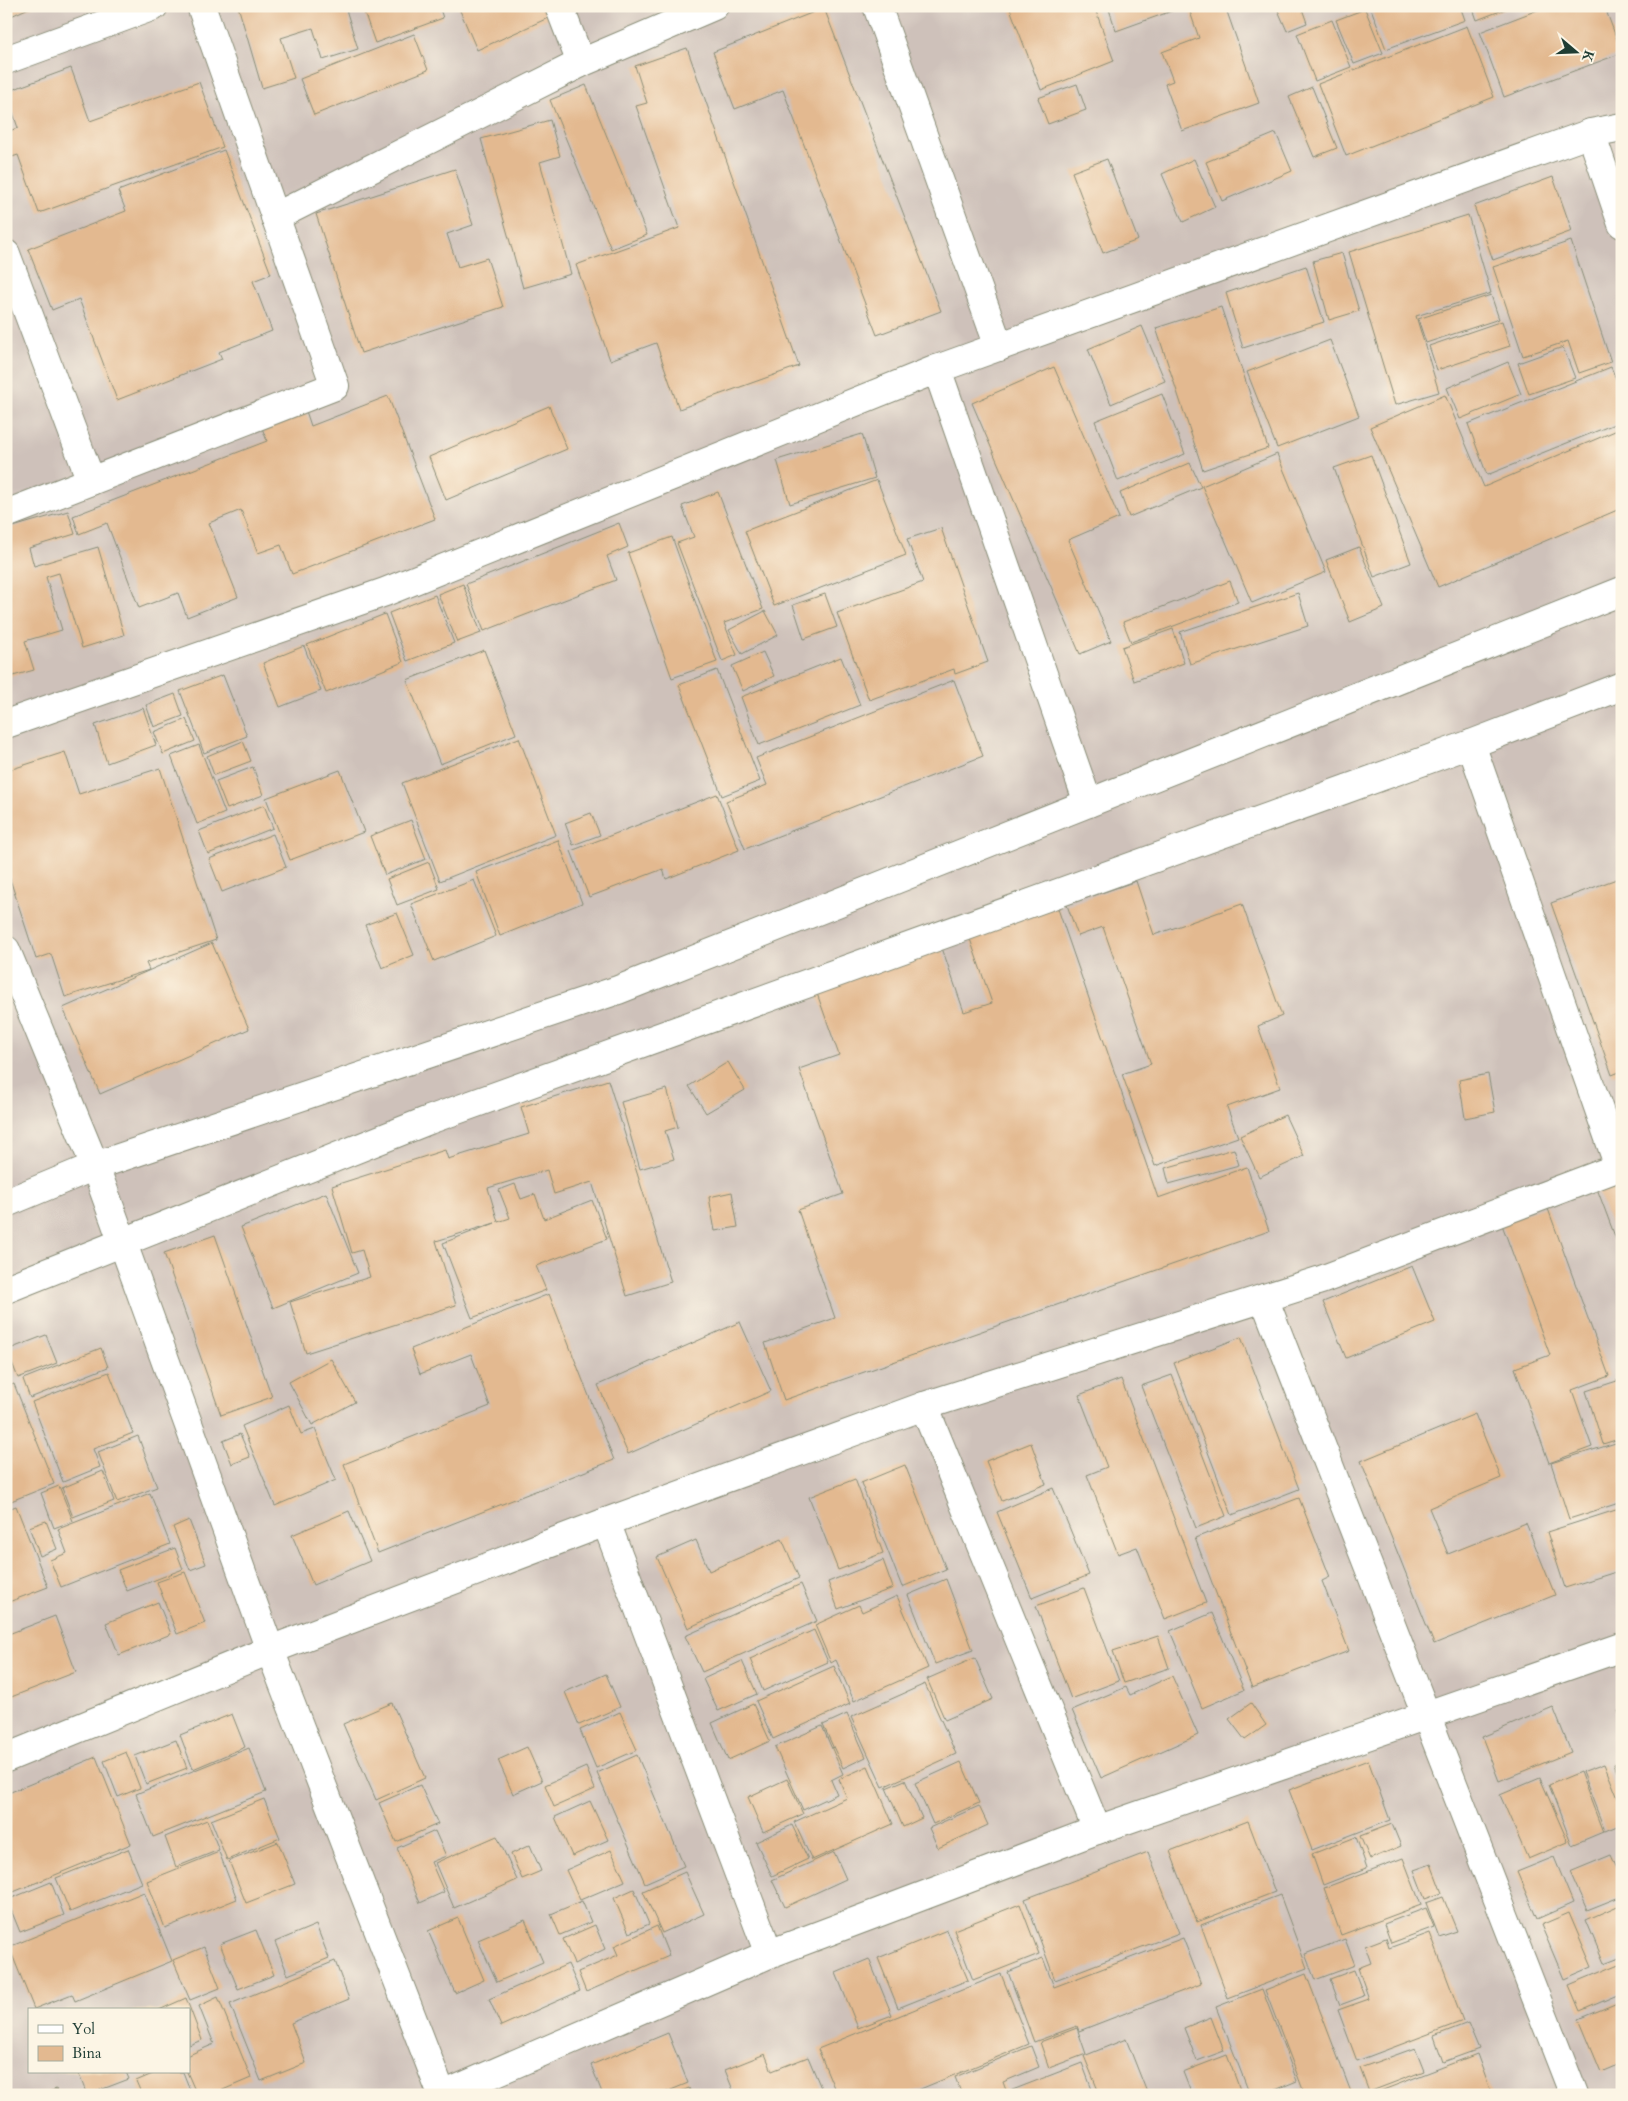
<svg xmlns="http://www.w3.org/2000/svg" width="1628" height="2101" font-family="Cardo,serif">
<style>
.industrial{fill:#cec1ba;fill-rule:evenodd}
.building{fill:#e3b990}
.lines{fill:none;stroke-linecap:round;stroke-linejoin:round}
.street-casing{stroke:#888c76;stroke-width:30}
.secondary-casing{stroke:#888c76;stroke-width:30}
.street{stroke:#fff;stroke-width:28}
.secondary{stroke:#fff;stroke-width:28}
</style>
<rect width="100%" height="100%" fill="#fcf5e5"/>
<filter id="ink" filterUnits="userSpaceOnUse"><feTurbulence type="fractalNoise" baseFrequency=".02" numOctaves="2"/><feDisplacementMap in="SourceGraphic" scale="10" xChannelSelector="R" yChannelSelector="G"/><feConvolveMatrix kernelMatrix="1 2 1 2 8 2 1 2 1" color-interpolation-filters="sRGB"/></filter>
<filter id="wash" filterUnits="userSpaceOnUse"><feTurbulence type="fractalNoise" baseFrequency=".0096" numOctaves="4" result="noise"/><feDisplacementMap in="SourceGraphic" scale="20" xChannelSelector="R" yChannelSelector="G"/><feGaussianBlur stdDeviation="1.12" result="paint"/><feColorMatrix in="noise" values="0 0 0 0 0 0 0 0 0 0 0 0 0 0 0 0 0 1.4 0 .05"/><feComposite in="paint" operator="in"/></filter>
<g filter="url(#wash)">
<rect width="100%" height="100%" fill="#f0dbb9"/>
<path class="industrial" d="M6 6H1622V2095H6ZM29 2010H189V2072H29Z"/>
<g id="blocks">
<g class="building">
<path d="M6 6H33L9 17Z"/>
<path d="M238 6H345L358 49 323 60 313 28 281 38 294 78 262 88Z"/>
<path d="M362 6H439L443 18 375 43Z"/>
<path d="M458 6H543L548 18 477 50Z"/>
<path d="M1009 6H1094L1114 61 1041 90Z"/>
<path d="M1108 6H1183V7L1116 31Z"/>
<path d="M1197 6H1225L1259 103 1182 131 1165 84 1173 81 1162 52 1199 38 1189 9Z"/>
<path d="M1282 6H1301L1307 23 1287 31 1277 8Z"/>
<path d="M1370 6H1460L1465 20 1386 49Z"/>
<path d="M1472 6H1513L1477 20Z"/>
<path d="M1548 6H1622L1607 13 1622 53 1504 97 1480 32Z"/>
<path d="M824 8 941 311 877 335 783 90 735 109 713 52Z"/>
<path d="M1365 9 1383 53 1354 64 1336 20Z"/>
<path d="M1332 20 1351 67 1315 81 1297 34Z"/>
<path d="M1467 26 1494 97 1346 156 1318 84Z"/>
<path d="M414 34 428 70 314 115 300 79Z"/>
<path d="M687 48 799 366 679 409 656 343 610 360 576 265 679 228 636 106 647 103 635 66Z"/>
<path d="M71 68 90 121 199 82 223 147 39 213 18 155 6 159V132L18 128 6 92Z"/>
<path d="M1077 84 1086 110 1048 124 1038 98Z"/>
<path d="M586 85 647 235 611 249 550 100Z"/>
<path d="M1312 87 1337 148 1314 157 1289 97Z"/>
<path d="M550 120 560 156 540 162 571 274 523 288 481 139Z"/>
<path d="M1276 133 1292 171 1222 201 1206 162Z"/>
<path d="M224 150 271 274 253 281 272 331 219 352 222 359 117 400 79 299 52 310 28 249 126 211 118 191Z"/>
<path d="M1107 159 1138 240 1103 253 1072 172Z"/>
<path d="M1194 159 1215 207 1183 222 1162 174Z"/>
<path d="M455 169 473 225 447 234 458 267 487 258 503 307 361 353 316 214Z"/>
<path d="M1553 177 1572 231 1493 260 1474 206Z"/>
<path d="M1468 215 1491 293 1416 316 1439 392 1395 405 1349 252Z"/>
<path d="M1571 241 1611 362 1579 373 1568 341 1523 356 1493 267Z"/>
<path d="M1342 253 1359 311 1329 320 1313 261Z"/>
<path d="M1306 266 1324 322 1243 348 1226 293Z"/>
<path d="M1491 295 1499 319 1426 343 1418 319Z"/>
<path d="M1221 307 1268 448 1203 470 1156 328Z"/>
<path d="M1502 321 1510 346 1437 370 1429 346Z"/>
<path d="M1142 326 1165 381 1111 404 1088 349Z"/>
<path d="M1330 340 1359 416 1277 448 1247 372Z"/>
<path d="M1563 347 1575 378 1529 394 1518 363Z"/>
<path d="M1508 362 1521 394 1460 419 1447 388Z"/>
<path d="M1054 367 1119 518 1068 540 1111 641 1080 654 972 403Z"/>
<path d="M1611 367 1622 393V421L1487 475 1468 424Z"/>
<path d="M1162 394 1185 454 1118 481 1095 421Z"/>
<path d="M1445 395 1484 487 1622 428V508L1438 587 1370 427Z"/>
<path d="M388 396 435 519 292 574 281 545 258 553 241 510 209 523 238 597 187 617 178 593 139 608 107 523 79 534 73 516 267 441 262 428 306 411 311 426Z"/>
<path d="M549 406 567 449 446 500 429 457Z"/>
<path d="M862 434 875 478 790 504 777 460Z"/>
<path d="M1277 454 1326 572 1252 603 1202 486Z"/>
<path d="M1371 455 1411 563 1374 577 1334 468Z"/>
<path d="M1190 463 1201 487 1129 517 1120 493Z"/>
<path d="M877 480 906 555 774 606 745 531Z"/>
<path d="M718 492 763 609 724 623 737 655 722 661 677 543 694 537 682 506Z"/>
<path d="M68 511 75 534 29 548 34 566 98 547 124 635 82 648 59 573 46 577 62 630 25 641 34 670 6 678V529Z"/>
<path d="M619 523 628 547 607 556 616 580 484 631 466 584Z"/>
<path d="M941 528 988 662 955 674 954 669 869 700 837 613 923 582 907 539Z"/>
<path d="M672 537 717 662 672 678 628 553Z"/>
<path d="M1359 547 1384 608 1350 622 1326 560Z"/>
<path d="M1230 581 1238 602 1131 642 1123 622Z"/>
<path d="M463 584 481 633 457 642 438 594Z"/>
<path d="M1298 593 1308 626 1190 664 1180 632Z"/>
<path d="M825 594 837 627 804 639 793 605Z"/>
<path d="M435 595 454 643 407 661 389 613Z"/>
<path d="M765 611 778 635 742 654 729 630Z"/>
<path d="M385 614 403 662 326 693 307 645Z"/>
<path d="M1173 629 1184 663 1134 681 1122 647Z"/>
<path d="M304 646 321 691 280 707 263 663Z"/>
<path d="M484 650 516 734 440 764 407 680Z"/>
<path d="M763 652 774 676 743 691 732 666Z"/>
<path d="M841 657 860 705 759 745 741 697Z"/>
<path d="M717 670 760 781 722 796 679 685Z"/>
<path d="M223 675 247 736 204 753 180 691Z"/>
<path d="M954 680 983 756 745 849 726 801 767 785 756 758Z"/>
<path d="M175 694 183 716 154 727 146 705Z"/>
<path d="M143 708 156 745 107 763 95 725Z"/>
<path d="M186 719 195 741 163 754 154 732Z"/>
<path d="M519 738 556 835 440 881 402 783Z"/>
<path d="M243 741 251 761 214 775 207 756Z"/>
<path d="M199 745 225 813 197 824 171 756Z"/>
<path d="M65 752 79 794 160 768 216 940 146 963 149 970 65 997 51 954 36 959 6 867V771Z"/>
<path d="M253 767 263 795 227 809 216 781Z"/>
<path d="M340 770 364 832 290 860 266 798Z"/>
<path d="M717 794 739 850 666 879 663 869 589 897 571 851Z"/>
<path d="M264 805 273 828 208 854 199 831Z"/>
<path d="M591 813 600 835 573 845 565 823Z"/>
<path d="M411 820 426 859 385 875 370 836Z"/>
<path d="M273 834 286 867 222 892 209 859Z"/>
<path d="M558 840 582 903 500 936 476 872Z"/>
<path d="M429 862 439 889 397 905 387 879Z"/>
<path d="M1622 877V1071L1612 1075 1551 903Z"/>
<path d="M474 880 496 936 434 961 411 904Z"/>
<path d="M1136 881 1154 935 1242 904 1282 1016 1258 1026 1280 1088 1227 1107 1238 1137 1155 1166 1122 1074 1151 1064 1103 927 1078 936 1067 905Z"/>
<path d="M1057 906 1158 1198 1247 1167 1269 1231 784 1400 765 1343 835 1318 798 1210 843 1194 799 1069 839 1055 815 988 941 945 964 1012 992 1003 969 936Z"/>
<path d="M397 913 414 955 382 968 365 925Z"/>
<path d="M212 943 249 1029 100 1094 63 1008Z"/>
<path d="M728 1062 745 1090 706 1113 689 1086Z"/>
<path d="M1488 1074 1495 1112 1465 1118 1459 1080Z"/>
<path d="M608 1080 671 1282 627 1296 592 1182 554 1194 547 1170 488 1188 498 1222 510 1218 499 1190 515 1184 521 1199 535 1194 544 1219 592 1200 607 1239 536 1266 546 1290 472 1318 443 1243 495 1223 436 1241 456 1305 306 1353 290 1302 370 1277 362 1250 352 1253 332 1186 445 1150 448 1159 529 1134 521 1107Z"/>
<path d="M667 1089 678 1127 665 1131 674 1159 640 1169 621 1102Z"/>
<path d="M1285 1115 1304 1156 1259 1177 1240 1136Z"/>
<path d="M1234 1149 1239 1165 1169 1184 1165 1168Z"/>
<path d="M1622 1176V1255L1596 1186Z"/>
<path d="M732 1192 738 1227 715 1231 709 1197Z"/>
<path d="M326 1193 358 1273 273 1308 241 1227Z"/>
<path d="M1547 1206 1609 1376 1572 1390 1592 1447 1549 1463 1515 1368 1550 1355 1501 1222Z"/>
<path d="M215 1235 272 1397 221 1415 164 1253Z"/>
<path d="M1412 1266 1435 1322 1346 1358 1323 1302Z"/>
<path d="M549 1294 614 1460 378 1553 344 1464 490 1406 471 1354 420 1374 411 1349Z"/>
<path d="M740 1322 771 1391 628 1454 598 1385Z"/>
<path d="M46 1335 57 1363 18 1378 7 1350Z"/>
<path d="M1241 1337 1299 1489 1232 1515 1174 1363Z"/>
<path d="M101 1348 108 1367 30 1398 23 1379Z"/>
<path d="M331 1359 355 1402 312 1425 289 1382Z"/>
<path d="M109 1372 133 1433 93 1449 100 1467 63 1482 32 1402Z"/>
<path d="M1172 1375 1226 1516 1196 1528 1141 1386Z"/>
<path d="M1121 1379 1206 1603 1165 1619 1137 1547 1118 1554 1087 1475 1107 1467 1079 1395Z"/>
<path d="M1620 1380 1622 1438 1603 1444 1586 1391Z"/>
<path d="M14 1384 54 1484 6 1503V1387Z"/>
<path d="M289 1405 301 1434 315 1429 336 1480 275 1506 242 1426Z"/>
<path d="M1475 1414 1501 1478 1429 1508 1448 1554 1526 1523 1555 1595 1434 1644 1361 1461Z"/>
<path d="M240 1434 250 1457 232 1464 223 1441Z"/>
<path d="M138 1436 157 1487 117 1502 98 1452Z"/>
<path d="M1622 1441V1502L1569 1519 1551 1463Z"/>
<path d="M1031 1443 1046 1484 1002 1501 986 1461Z"/>
<path d="M905 1465 946 1569 902 1587 861 1483Z"/>
<path d="M103 1471 114 1501 73 1517 62 1488Z"/>
<path d="M855 1479 883 1553 838 1570 809 1497Z"/>
<path d="M59 1486 73 1521 54 1528 41 1493Z"/>
<path d="M1053 1488 1089 1575 1032 1598 997 1512Z"/>
<path d="M150 1493 170 1544 61 1587 50 1560 67 1553 58 1529Z"/>
<path d="M1299 1498 1330 1577 1322 1581 1349 1651 1252 1688 1195 1538Z"/>
<path d="M16 1506 48 1587 6 1603V1510Z"/>
<path d="M1622 1508V1570L1565 1588 1547 1532Z"/>
<path d="M349 1511 370 1561 313 1585 292 1535Z"/>
<path d="M189 1520 206 1564 190 1570 173 1527Z"/>
<path d="M46 1521 57 1549 40 1556 29 1527Z"/>
<path d="M782 1539 799 1578 688 1628 657 1557 696 1540 709 1571Z"/>
<path d="M175 1548 183 1569 127 1591 118 1570Z"/>
<path d="M883 1560 893 1588 838 1609 828 1582Z"/>
<path d="M185 1572 205 1623 177 1634 157 1582Z"/>
<path d="M946 1579 973 1650 935 1664 908 1595Z"/>
<path d="M801 1584 817 1621 702 1672 685 1636Z"/>
<path d="M1084 1588 1119 1681 1071 1699 1036 1606Z"/>
<path d="M897 1596 928 1668 854 1701 836 1660 831 1663 815 1625 859 1605 862 1612Z"/>
<path d="M158 1602 171 1634 119 1655 106 1623Z"/>
<path d="M1212 1613 1244 1690 1202 1708 1170 1631Z"/>
<path d="M55 1616 76 1672 6 1699V1635Z"/>
<path d="M814 1630 828 1662 763 1691 750 1659Z"/>
<path d="M1158 1636 1169 1668 1124 1683 1113 1651Z"/>
<path d="M975 1658 993 1699 945 1720 927 1679Z"/>
<path d="M742 1661 757 1694 718 1711 703 1679Z"/>
<path d="M834 1666 850 1704 773 1739 756 1701Z"/>
<path d="M606 1674 620 1707 579 1725 565 1692Z"/>
<path d="M1172 1676 1198 1735 1101 1778 1072 1710 1126 1687 1130 1695Z"/>
<path d="M925 1684 956 1754 883 1787 851 1717Z"/>
<path d="M392 1703 425 1778 376 1800 343 1724Z"/>
<path d="M1251 1703 1266 1725 1245 1740 1229 1719Z"/>
<path d="M753 1704 770 1741 728 1760 712 1723Z"/>
<path d="M1553 1707 1571 1752 1499 1781 1482 1737Z"/>
<path d="M1622 1709V1721L1618 1711Z"/>
<path d="M620 1712 637 1750 596 1768 580 1730Z"/>
<path d="M232 1714 245 1747 193 1769 180 1735Z"/>
<path d="M847 1714 866 1757 843 1768 823 1725Z"/>
<path d="M822 1726 843 1774 831 1780 837 1794 803 1810 775 1747Z"/>
<path d="M176 1740 187 1768 146 1784 135 1756Z"/>
<path d="M527 1747 542 1781 513 1794 498 1760Z"/>
<path d="M249 1748 266 1792 153 1837 136 1794Z"/>
<path d="M126 1752 140 1788 118 1797 104 1761Z"/>
<path d="M637 1755 684 1866 645 1883 597 1773Z"/>
<path d="M96 1757 131 1844 6 1895V1794Z"/>
<path d="M1368 1760 1390 1820 1312 1850 1289 1790Z"/>
<path d="M1622 1761V1785L1614 1764Z"/>
<path d="M961 1762 979 1803 933 1824 915 1783Z"/>
<path d="M1604 1764 1622 1808V1824L1605 1831 1582 1772Z"/>
<path d="M868 1766 893 1824 812 1860 794 1822 847 1798 839 1779Z"/>
<path d="M586 1767 595 1789 554 1807 545 1785Z"/>
<path d="M1580 1772 1603 1832 1572 1845 1549 1785Z"/>
<path d="M1540 1778 1568 1842 1528 1859 1500 1795Z"/>
<path d="M787 1779 803 1814 763 1832 748 1797Z"/>
<path d="M905 1780 922 1818 903 1827 886 1788Z"/>
<path d="M420 1785 438 1824 396 1842 379 1803Z"/>
<path d="M264 1799 280 1838 227 1860 211 1820Z"/>
<path d="M590 1801 608 1840 572 1856 555 1817Z"/>
<path d="M979 1806 988 1825 938 1848 929 1828Z"/>
<path d="M207 1820 219 1850 176 1867 165 1837Z"/>
<path d="M1248 1821 1275 1892 1197 1922 1170 1851Z"/>
<path d="M1392 1824 1401 1846 1370 1859 1360 1836Z"/>
<path d="M792 1825 808 1859 772 1876 756 1842Z"/>
<path d="M435 1831 446 1856 431 1862 444 1892 420 1903 397 1848Z"/>
<path d="M497 1836 517 1880 454 1908 435 1863Z"/>
<path d="M1356 1837 1367 1868 1323 1885 1312 1854Z"/>
<path d="M278 1842 295 1884 246 1903 229 1861Z"/>
<path d="M530 1845 541 1871 522 1879 511 1854Z"/>
<path d="M128 1849 142 1883 70 1912 56 1878Z"/>
<path d="M611 1850 625 1881 580 1900 566 1870Z"/>
<path d="M219 1852 237 1899 165 1928 147 1881Z"/>
<path d="M834 1852 846 1879 785 1907 772 1880Z"/>
<path d="M1148 1852 1179 1933 1055 1980 1025 1899Z"/>
<path d="M1611 1855 1622 1880V1896L1587 1910 1570 1872Z"/>
<path d="M1554 1857 1573 1903 1537 1919 1517 1872Z"/>
<path d="M1403 1858 1421 1905 1341 1935 1324 1888Z"/>
<path d="M1431 1864 1442 1893 1425 1899 1414 1870Z"/>
<path d="M685 1872 704 1914 662 1933 643 1891Z"/>
<path d="M51 1882 64 1915 20 1932 7 1900Z"/>
<path d="M634 1889 649 1924 629 1933 614 1898Z"/>
<path d="M144 1892 172 1961 75 2001 72 1994 34 2009 9 1947Z"/>
<path d="M1280 1895 1307 1968 1228 1998 1201 1925Z"/>
<path d="M1443 1897 1457 1931 1439 1937 1426 1903Z"/>
<path d="M582 1901 591 1922 560 1935 551 1914Z"/>
<path d="M1020 1904 1039 1954 973 1980 954 1930Z"/>
<path d="M1622 1904V1956L1604 1963 1586 1920Z"/>
<path d="M1426 1908 1434 1927 1391 1943 1384 1924Z"/>
<path d="M1569 1913 1592 1967 1564 1979 1541 1925Z"/>
<path d="M458 1918 484 1980 455 1993 428 1931Z"/>
<path d="M525 1920 543 1962 497 1982 478 1940Z"/>
<path d="M316 1925 329 1958 288 1975 275 1942Z"/>
<path d="M595 1925 605 1949 574 1964 563 1939Z"/>
<path d="M657 1926 669 1956 586 1992 578 1972 618 1955 614 1946Z"/>
<path d="M256 1930 274 1975 238 1989 220 1944Z"/>
<path d="M947 1930 968 1980 898 2008 878 1958Z"/>
<path d="M1430 1933 1463 2021 1357 2061 1338 2010 1369 1999 1358 1968 1371 1963 1365 1946 1386 1938 1389 1948Z"/>
<path d="M1183 1938 1201 1984 1079 2031 1077 2026 1034 2042 1008 1972 1043 1958 1054 1987Z"/>
<path d="M1345 1939 1355 1965 1315 1980 1305 1954Z"/>
<path d="M204 1947 220 1988 190 2000 173 1960Z"/>
<path d="M869 1959 892 2015 858 2028 836 1973Z"/>
<path d="M335 1961 349 1999 291 2023 306 2063 261 2081 230 2004Z"/>
<path d="M1622 1963V1993L1580 2011 1569 1985Z"/>
<path d="M568 1964 580 1991 501 2026 489 1999Z"/>
<path d="M1354 1970 1364 1996 1340 2005 1330 1979Z"/>
<path d="M1001 1974 1029 2044 906 2095H837L818 2049Z"/>
<path d="M1306 1974 1351 2092 1343 2095H1305L1265 1990Z"/>
<path d="M1262 1989 1297 2081 1263 2095H1250L1216 2007Z"/>
<path d="M218 1997 251 2078 211 2095H197L187 2072 189 2055 214 2044 199 2006Z"/>
<path d="M186 1998 202 2040 189 2045V2010H159Z"/>
<path d="M1622 2001V2063L1601 2072 1579 2019Z"/>
<path d="M1211 2017 1224 2051 1197 2061 1184 2028Z"/>
<path d="M1468 2023 1479 2049 1443 2062 1434 2036Z"/>
<path d="M1077 2028 1086 2054 1049 2068 1040 2042Z"/>
<path d="M668 2033 688 2083 659 2095H603L591 2065Z"/>
<path d="M1126 2039 1148 2095H1100L1084 2056Z"/>
<path d="M1031 2046 1039 2067 1003 2082 1007 2093 1003 2095H962L955 2077Z"/>
<path d="M1415 2048 1424 2071 1369 2092 1360 2068Z"/>
<path d="M765 2054 772 2071 808 2057 824 2095H735L725 2070Z"/>
<path d="M1477 2054 1492 2095H1370Z"/>
<path d="M1227 2055 1242 2095H1192L1183 2072Z"/>
<path d="M1082 2063 1094 2095H1012L1010 2091Z"/>
<path d="M78 2072H126L129 2079 87 2095Z"/>
<path d="M157 2072H183L192 2095H142L136 2081Z"/>
<path d="M689 2088 692 2095H672Z"/>
<path d="M56 2089 58 2095H42Z"/>
</g>
</g>
</g>
<g filter="url(#ink)">
<use href="#blocks" fill-opacity="0" stroke="#888c76" stroke-width="1"/>
<g class="lines">
<defs>
<g id="street">
<path d="M559 6 581 63"/>
<path d="M877 6 999 347"/>
<path d="M6 60 154 6"/>
<path d="M275 217 581 63 714 6"/>
<path d="M6 254 91 481"/>
<path d="M937 369 1088 803"/>
<path d="M6 514 335 386 201 6"/>
<path d="M6 724 385 592 937 369 1591 133"/>
<path d="M1471 744 1619 1167"/>
<path d="M6 950 95 1166 270 1650 442 2095"/>
<path d="M6 1203 95 1166 618 990 1622 591"/>
<path d="M6 1289 429 1120 1471 744 1622 686"/>
<path d="M1264 1298 1574 2095"/>
<path d="M924 1406 1097 1830"/>
<path d="M606 1522 769 1954"/>
<path d="M6 1758 270 1650 606 1522 924 1406 1321 1280 1622 1166"/>
<path d="M443 2095 769 1954 1097 1830 1622 1647"/>
</g>
<path id="secondary" d="M1622 127 1591 133 1622 224"/>
</defs>
<use href="#street" class="street-casing"/>
<use href="#secondary" class="secondary-casing"/>
<use href="#street" class="street"/>
<use href="#secondary" class="secondary"/>
</g>
</g>
<rect width="1628" height="2101" fill="none" stroke="#fcf5e5" stroke-width="25"/>
<rect x="28" y="2008" width="162" height="65" fill="#fcf5e5" stroke="#a4ab9e"/>
<rect x="38" y="2025" width="25" height="8" fill="#ffffff" stroke="#a4ab9e"/>
<text x="72" y="2034" font-size="15" fill="#1f3d34">Yol</text>
<rect x="38" y="2046" width="25" height="15" fill="#e3b990" stroke="#a4ab9e"/>
<text x="72" y="2058" font-size="15" fill="#1f3d34">Bina</text>
<g transform="translate(1576 52) rotate(109)" stroke="#fcf5e5" stroke-width="4" paint-order="stroke">
<path d="M0-4L9 19L0 12L-9 19Z" fill="#1f3d34"/>
<text y="-8" font-size="14" font-weight="bold" text-anchor="middle" fill="#1f3d34">K</text>
</g>
</svg>
